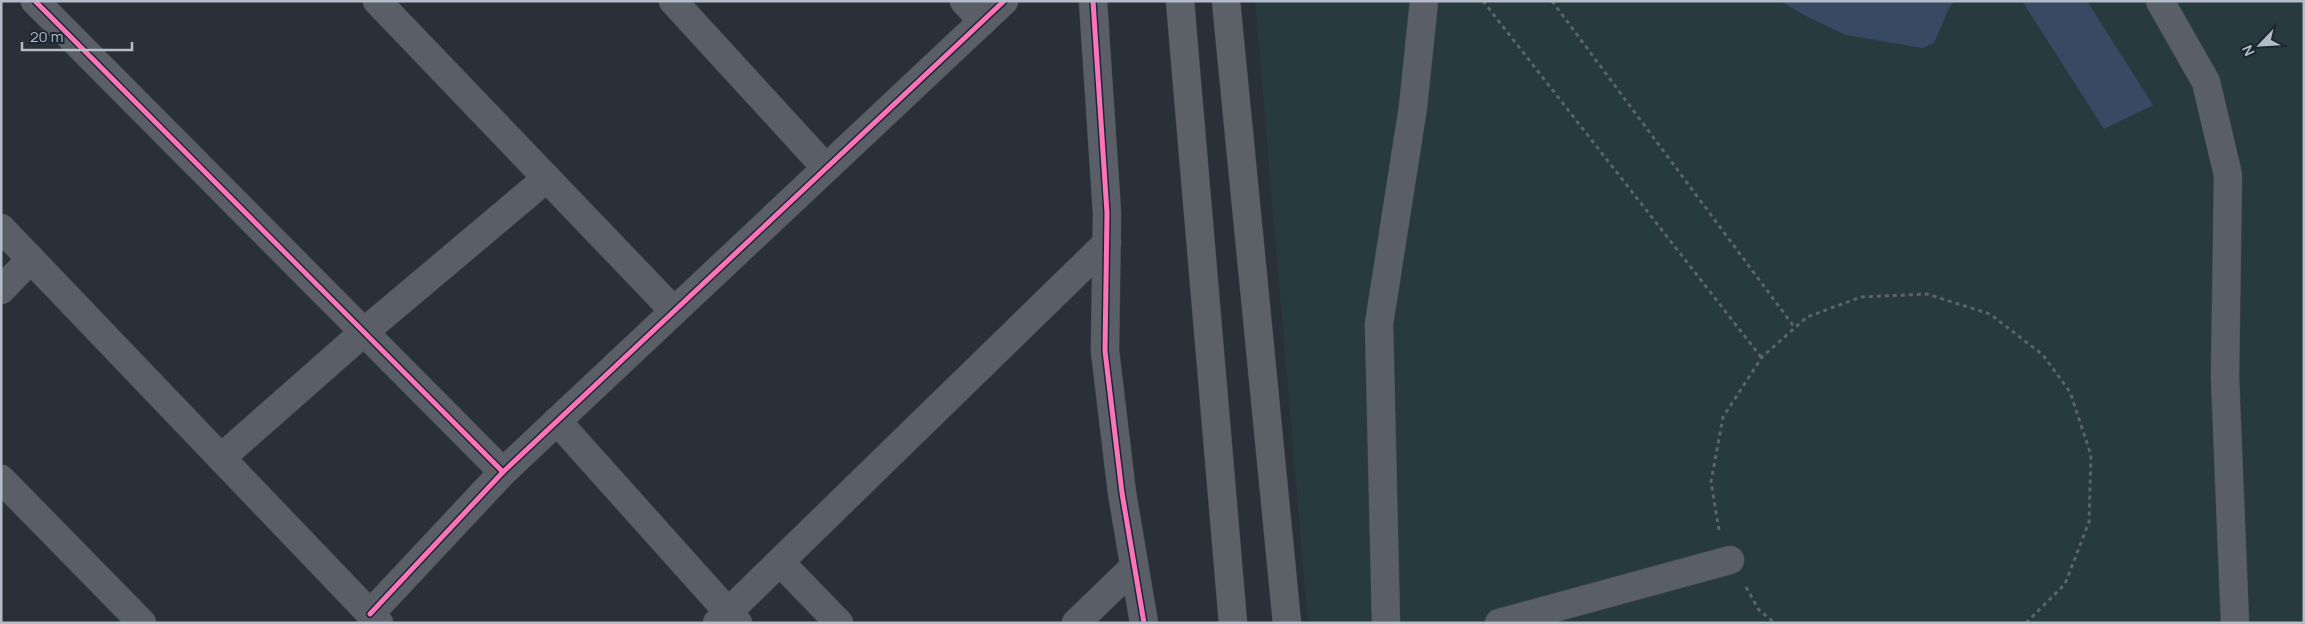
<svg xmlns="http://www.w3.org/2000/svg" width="2305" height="624" font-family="Manrope,sans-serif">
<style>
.green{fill:#273a3e}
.water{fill:#384963}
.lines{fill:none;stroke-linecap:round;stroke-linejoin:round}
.minor-casing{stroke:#484c53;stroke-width:29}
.major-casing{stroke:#484c55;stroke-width:29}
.path{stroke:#5d636a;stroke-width:3;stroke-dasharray:4 4;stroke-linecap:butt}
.minor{stroke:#5a5e66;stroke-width:28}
.major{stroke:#5c6168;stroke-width:28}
.cycleway-casing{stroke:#1d2633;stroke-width:8}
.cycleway{stroke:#fb73b8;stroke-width:5}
</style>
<rect width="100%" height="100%" fill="#2a3038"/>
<path class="green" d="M1255 1H2304V623H1308Z"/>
<g class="water">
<path d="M1780 1H1955L1950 6 1934 43 1923 48 1846 35 1806 16Z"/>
<path d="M2022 1H2087L2153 105 2104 129Z"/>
</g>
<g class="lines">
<defs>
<g id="minor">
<path d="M35 1 503 472"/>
<path d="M377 1 674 311"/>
<path d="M673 1 826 168"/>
<path d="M964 1 983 21"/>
<path d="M1093 1 1107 213 1105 351 1122 493 1144 623"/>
<path d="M2160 1 2206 82 2228 175 2225 377 2235 623"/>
<path d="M1 228 379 623"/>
<path d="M1 290 31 259"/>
<path d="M557 421 738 623"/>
<path d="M221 458 364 332 547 178"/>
<path d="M1 479 142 623"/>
<path d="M780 562 839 623"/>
<path d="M370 614 503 472 1004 1"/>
<path d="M717 623 1107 243"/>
<path d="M1076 623 1134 567"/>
<path d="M1386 623 1379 324 1413 107 1424 1"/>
<path d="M1499 623 1730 560"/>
</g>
<g id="major">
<path d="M1180 1 1233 623"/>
<path d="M1226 1 1287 623"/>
</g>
</defs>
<use href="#minor" class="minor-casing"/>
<use href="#major" class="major-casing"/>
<g class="path">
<path d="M1483 1 1761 357"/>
<path d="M1552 1 1795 328"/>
<path d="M1719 530 1711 482 1723 417 1762 357 1807 317 1861 297 1927 294 1990 314 2043 355 2070 392 2091 455 2089 522 2065 584 2026 623"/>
<path d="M1746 587 1759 610 1775 623"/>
</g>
<use href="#minor" class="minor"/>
<use href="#major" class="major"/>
<defs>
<g id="cycleway">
<path d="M35 1 503 472"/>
<path d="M1093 1 1107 213 1105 351 1122 493 1144 623"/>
<path d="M370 614 503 472 1004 1"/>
</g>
</defs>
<use href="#cycleway" class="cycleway-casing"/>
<use href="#cycleway" class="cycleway"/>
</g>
<rect width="2305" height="624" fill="none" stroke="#b4bcc9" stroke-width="5"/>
<g transform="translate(2260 45) rotate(245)" stroke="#1d2633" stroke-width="4" paint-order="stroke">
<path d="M0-4L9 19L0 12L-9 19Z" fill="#b4bcc9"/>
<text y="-8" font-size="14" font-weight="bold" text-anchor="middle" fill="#b4bcc9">N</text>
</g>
<path d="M22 42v8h110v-8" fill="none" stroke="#b4bcc9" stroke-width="2.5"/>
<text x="30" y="42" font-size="15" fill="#b4bcc9" stroke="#1d2633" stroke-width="4" paint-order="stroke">20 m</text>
</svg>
